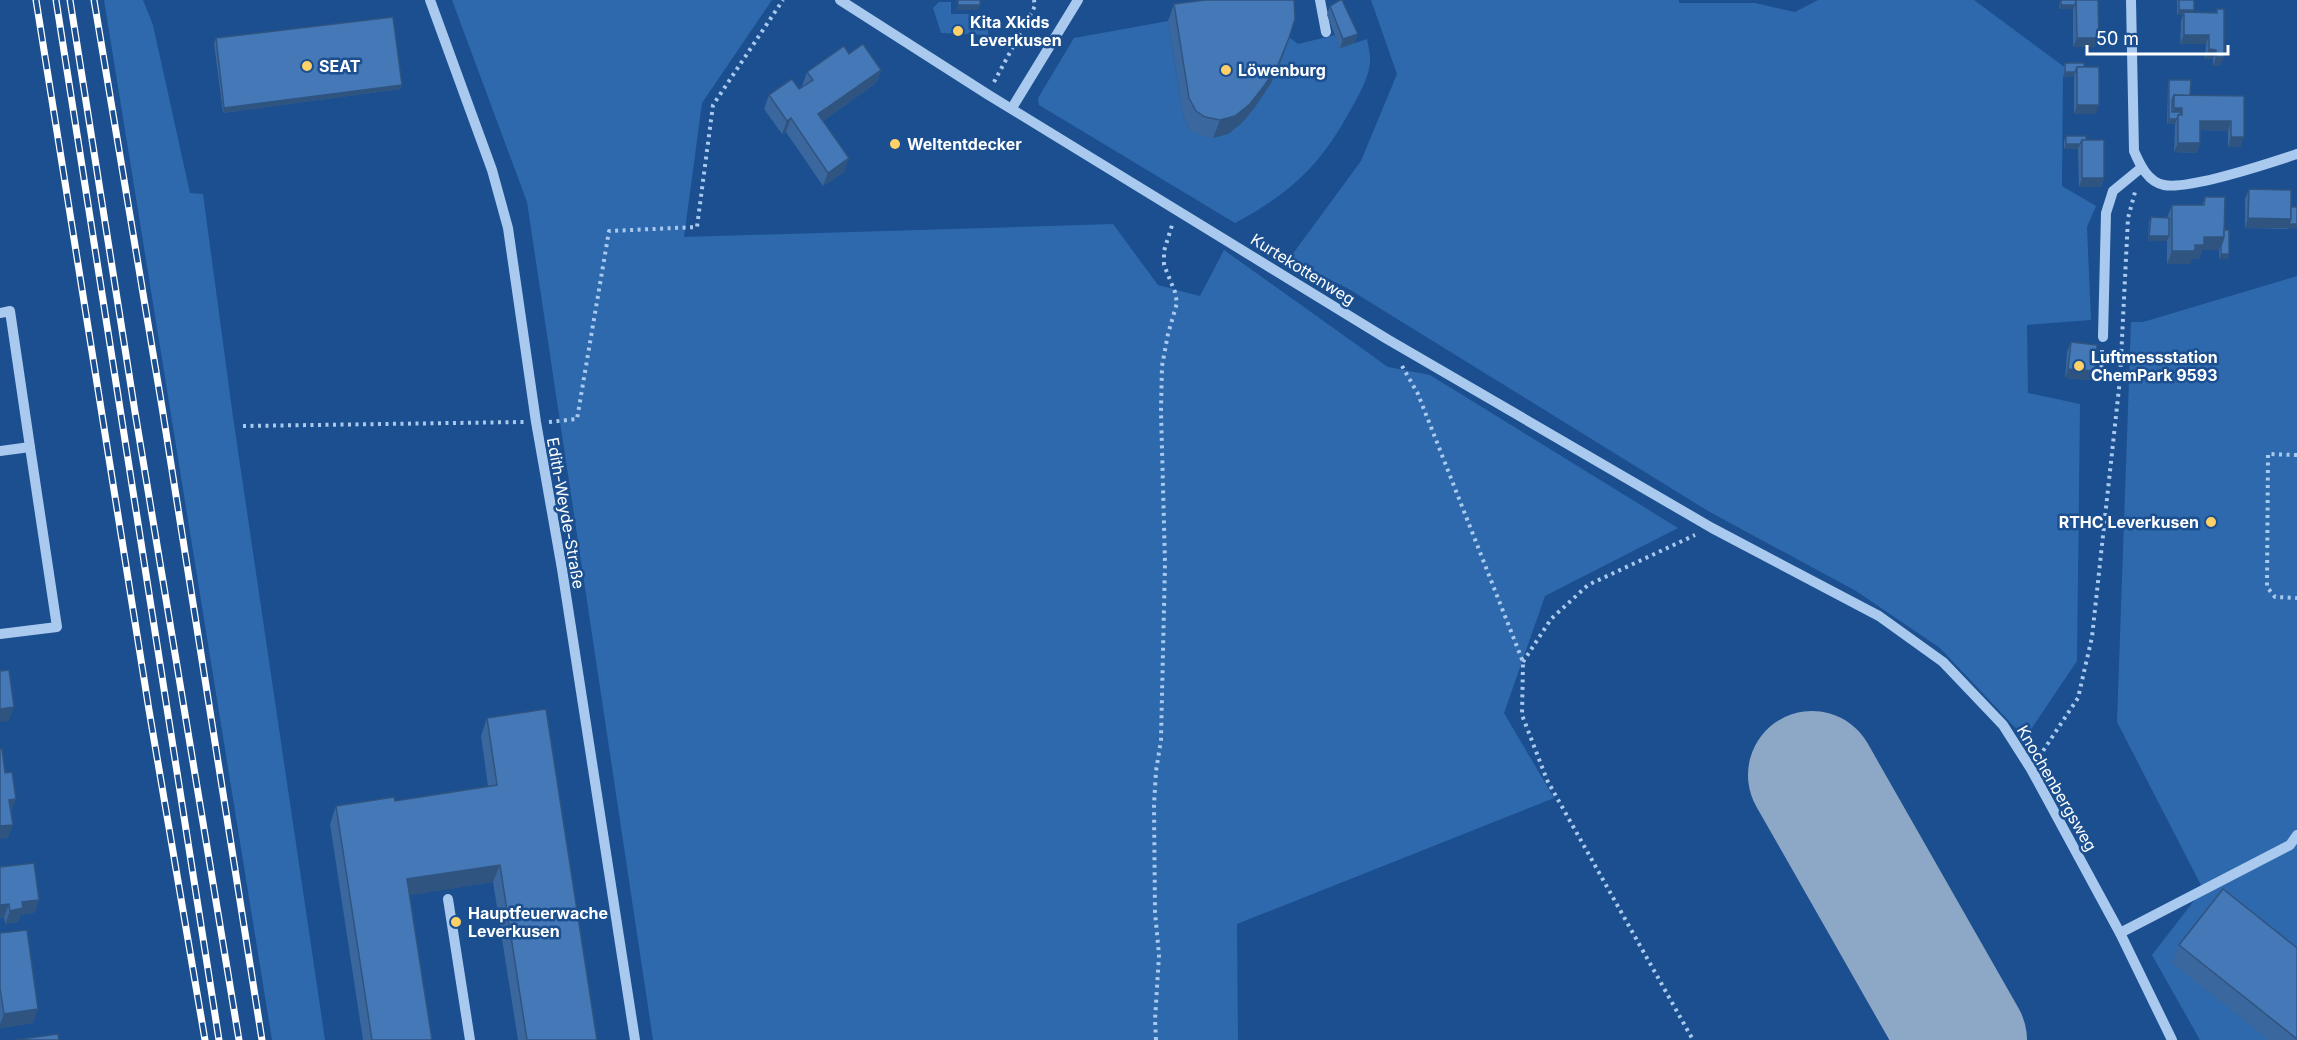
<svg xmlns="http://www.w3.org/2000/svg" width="2297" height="1040" font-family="Inter,sans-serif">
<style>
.green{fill:#2e69ad}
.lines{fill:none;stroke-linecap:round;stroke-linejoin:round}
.runway{stroke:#8da7c7;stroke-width:128}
.path{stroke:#a9c9ee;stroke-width:4;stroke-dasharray:3 4.5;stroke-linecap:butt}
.minor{stroke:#a9c9ee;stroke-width:10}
.rail-casing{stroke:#fff;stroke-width:7}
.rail{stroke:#1b4f8f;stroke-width:4.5;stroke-dasharray:14;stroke-linecap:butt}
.wall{fill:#3a679d}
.shaded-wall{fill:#305480}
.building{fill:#4478b7;stroke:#305480;stroke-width:1.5}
.poi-dot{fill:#ffd166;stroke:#1b4f8f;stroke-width:2}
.labels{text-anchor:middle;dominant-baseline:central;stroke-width:5;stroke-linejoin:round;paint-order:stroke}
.poi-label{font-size:16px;font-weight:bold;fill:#fff;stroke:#1b4f8f;text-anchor:start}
.street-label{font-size:16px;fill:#fff;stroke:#1b4f8f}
</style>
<rect width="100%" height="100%" fill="#1b4f8f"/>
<g class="green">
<path d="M104 0H143L153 25 190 193 203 194 233 417 325 1040H272Z"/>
<path d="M452 0H772L702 103 684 237 1113 224 1158 285 1200 296 1224 250 1388 367 1430 375 1678 528 1545 596 1504 713 1554 798 1237 924 1238 1040H653L527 202Z"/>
<path d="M1371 0H1679V3H1755L1795 12 1818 0H1974L2063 66 2062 186 2096 206 2087 227 2091 320 2027 325 2028 393 2080 404 2077 661 2025 738 1940 648 1856 591 1708 511 1347 288 1289 259 1361 161 1397 74Z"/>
<path d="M939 2H951V14H987L988 35 941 33 933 8Z"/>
<path d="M1168 21 1183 115 1189 129 1228 134C1260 110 1277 74 1289 37L1298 44 1335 35 1340 48 1367 39C1368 46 1371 55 1370 62 1369 77 1359 95 1351 109 1320 166 1292 192 1235 223L1039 105 1038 98 1074 38Z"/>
<path d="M2297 276V1040H2200L2152 955 2203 889 2117 722 2131 322H2143Z"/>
</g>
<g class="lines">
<path class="runway" d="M1812 775 1963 1040"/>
<g class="path">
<path d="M994 82 1035 6 1034 0"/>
<path d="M2102 350 2101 378 2120 379"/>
<path d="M1402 366 1418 394 1523 662 1522 715 1547 780 1693 1040"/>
<path d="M549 422 577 419 609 231 697 227 713 105 783 0"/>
<path d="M243 426 524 422"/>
<path d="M2297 455 2268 454 2267 587 2275 597 2297 598"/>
<path d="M1523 662 1551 619 1588 585 1695 535"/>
<path d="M2039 757 2078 698 2092 637 2120 379 2128 218 2135 192"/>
<path d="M1156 1040 1155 1020 1159 955 1155 912 1154 805 1156 771 1161 740 1165 563 1161 411 1162 366 1168 334 1177 303 1175 292 1164 265V251L1173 222"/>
</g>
<g class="minor">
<path d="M430 0 492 170 508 228 536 422 562 569 635 1040"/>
<path d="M840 0 987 94 1387 339 1712 528 1879 616 1943 662 2003 725 2031 769 2120 933 2172 1040"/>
<path d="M1320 0 1326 32"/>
<path d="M2131 0 2134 151C2140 165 2148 182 2164 185 2190 190 2270 163 2297 154"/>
<path d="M1012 108 1078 0"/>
<path d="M0 313 10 311 30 447 0 451"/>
<path d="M2103 337 2106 213 2113 191 2141 168"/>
<path d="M0 634 57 627 30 447"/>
<path d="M448 899 470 1040"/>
<path d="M2120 933 2290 845 2297 835"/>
</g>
<defs>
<g id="rail">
<path d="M36 0 149 710 205 1040"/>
<path d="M56 0 219 1040"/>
<path d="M70 0 135 412 239 1040"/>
<path d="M94 0 162 407 262 1040"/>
</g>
</defs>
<use href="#rail" class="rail-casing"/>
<use href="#rail" class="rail"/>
</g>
<g class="wall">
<path d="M2060 0H2098L2095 47H2073V9H2059Z"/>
<path d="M2177 0H2194L2193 12 2215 13 2217 9 2220 66H2213V59H2205L2206 44H2180L2181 21 2183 15H2177Z"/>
<path d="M1174 4 1289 38 1283 56 1271 83 1257 104 1243 122 1228 134 1213 138 1199 135 1189 129 1183 115 1168 21Z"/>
<path d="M1330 6 1355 43 1340 48 1327 15Z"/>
<path d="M216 38 402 85 400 89 223 113 214 43Z"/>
<path d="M849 54 881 70 876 83 823 121 844 172 823 186 786 132 782 134 764 109 769 95 799 89 803 87 802 86 807 72Z"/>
<path d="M2065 63 2084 67 2096 114H2074V76L2063 77V68Z"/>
<path d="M2169 80 2190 96H2244L2241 147H2228V131L2200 130V143L2197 153 2174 152 2175 124H2167L2168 84Z"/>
<path d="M2066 136 2086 140 2104 178 2101 187H2079L2078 149H2064V141Z"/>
<path d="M2249 189 2291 207H2297L2287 229 2245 228V199Z"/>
<path d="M2205 197 2224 230 2229 254 2228 259H2219V250H2202L2199 259H2192L2190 264H2167V241H2148L2149 222 2151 217 2167 218 2172 205H2202Z"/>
<path d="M2071 342 2091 380 2065 378 2067 352Z"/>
<path d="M487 718 597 1040H518L493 882 409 895 432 1040H363L330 824 336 806 395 801 488 786 481 736Z"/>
<path d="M0 867 39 900 34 913 20 915 18 922 5 924 4 917 0 918Z"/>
<path d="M0 933 33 1023 0 1028Z"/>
<path d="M2179 945 2297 948V1040H2269L2172 963Z"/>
</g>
<g class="shaded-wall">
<path d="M958 5H980L978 10H956Z"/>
<path d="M2061 5H2075L2073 9H2059Z"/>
<path d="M2179 10H2194L2192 15 2184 12 2183 15H2177Z"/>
<path d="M1358 34 1355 43 1340 48 1343 39Z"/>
<path d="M2184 35H2209L2206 44H2180Z"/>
<path d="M1289 38 1283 56 1271 83 1257 104 1243 122 1228 134 1213 138 1220 120Z"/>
<path d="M2077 38H2099L2095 47H2073Z"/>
<path d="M2209 49 2216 50 2213 59H2205Z"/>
<path d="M2216 57H2224L2220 66H2213Z"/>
<path d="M881 70 876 83 813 128 818 114Z"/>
<path d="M2065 72H2075L2074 76 2063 77Z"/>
<path d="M402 85 400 89 223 113 224 108Z"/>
<path d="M2077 105H2099L2096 114H2074Z"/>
<path d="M2174 108H2182L2179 117H2171Z"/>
<path d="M791 118 786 132 782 134 787 121Z"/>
<path d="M2169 119H2177L2175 124H2167Z"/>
<path d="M2200 121H2231L2228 131 2197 130Z"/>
<path d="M2231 137H2244L2241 147H2228Z"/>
<path d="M2178 143H2200L2197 153 2174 152Z"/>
<path d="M2066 144H2080L2078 149H2064Z"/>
<path d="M849 158 844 172 823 186 828 173Z"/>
<path d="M2082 178H2104L2101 187H2079Z"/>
<path d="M2248 218 2291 219 2287 228H2245Z"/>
<path d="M2289 224H2297V228L2287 229Z"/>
<path d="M2149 236H2169L2167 241H2148Z"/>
<path d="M2204 237H2224L2219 250H2202L2199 259H2192L2190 264H2167L2172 251 2195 245Z"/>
<path d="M2221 254H2229L2228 259H2219Z"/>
<path d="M2068 369 2095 371 2091 380 2065 378Z"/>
<path d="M14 707 9 721 0 722V709Z"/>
<path d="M16 799 11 813 9 800Z"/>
<path d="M13 825 8 838 0 839V826Z"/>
<path d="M500 865 493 882 400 897 407 879Z"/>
<path d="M39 900 34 913 20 915 18 922 5 924 10 911 22 902Z"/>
<path d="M9 904 4 917 0 918V905Z"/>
<path d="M38 1009 33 1023 0 1028V1024L4 1014Z"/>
</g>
<g class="building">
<rect x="958" y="0" width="22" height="5"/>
<path d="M1205 0H1294L1295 19 1289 38 1278 65 1264 86 1250 104 1235 116 1220 120 1205 117 1196 111 1189 98 1174 4Z"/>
<path d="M1340 0H1342L1358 34 1343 39 1330 6Z"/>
<path d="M2061 0H2080H2076L2075 5H2061Z"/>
<path d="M2076 0H2098L2099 38H2077Z"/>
<rect x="2179" y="0" width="15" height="10"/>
<path d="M2217 9H2224V57H2216V50L2209 49V35H2184V12L2217 13Z"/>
<path d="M393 17 402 85 224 108 216 38Z"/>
<path d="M863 44 881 70 818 114 849 158 828 173 791 118 787 121 769 95 792 79 799 89 813 80 807 72 844 46 849 54Z"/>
<path d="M2065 63H2084V67H2077L2075 72H2065Z"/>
<rect x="2077" y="67" width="22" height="38"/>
<path d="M2169 80H2191L2190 96 2174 95 2172 100V112H2180V115H2178L2177 119H2169Z"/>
<path d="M2174 95 2244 96V137H2231V121H2200V143H2178V115H2182V108H2174Z"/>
<path d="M2066 136H2086V140H2082L2080 144H2066Z"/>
<rect x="2082" y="140" width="22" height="38"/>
<path d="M2249 189 2291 190V219L2248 218Z"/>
<path d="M2205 197H2225L2224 237H2204V245H2195V251H2172V205H2204Z"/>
<path d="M2291 207H2297V224H2289L2291 219Z"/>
<path d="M2151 217 2169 218V236H2149Z"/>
<path d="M2224 230H2229V254H2221V246L2224 237Z"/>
<path d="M2071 342 2097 345 2095 371 2068 369Z"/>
<path d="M9 670 14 707 0 709V671Z"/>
<path d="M546 709 597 1040H527L500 865 407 879 432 1040H372L336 806 394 797 395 801 497 785 487 718Z"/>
<path d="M0 749H2L5 773 12 772 16 799 9 800 13 825 0 826 1 831H0Z"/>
<path d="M34 863 39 900 22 902 23 908 10 911 9 904 0 905V867Z"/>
<path d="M2223 889 2297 948V1039L2179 945Z"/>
<path d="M27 930 38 1009 4 1014 0 988V933Z"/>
<path d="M58 1034 59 1040H14Z"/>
</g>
<g class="poi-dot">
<circle cx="958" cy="31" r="6"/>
<circle cx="307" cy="66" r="6"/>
<circle cx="1226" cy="70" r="6"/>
<circle cx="895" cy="144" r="6"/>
<circle cx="2079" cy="366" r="6"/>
<circle cx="2211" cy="522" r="6"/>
<circle cx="456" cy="922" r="6"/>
</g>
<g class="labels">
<g class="poi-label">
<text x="970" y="22">Kita Xkids<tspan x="970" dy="18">Leverkusen</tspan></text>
<text x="319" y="66">SEAT</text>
<text x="1238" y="70">Löwenburg</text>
<text x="907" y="144">Weltentdecker</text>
<text x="2091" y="357">Luftmessstation<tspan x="2091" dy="18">ChemPark 9593</tspan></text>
<text x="2199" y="522" text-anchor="end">RTHC Leverkusen</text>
<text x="468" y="913">Hauptfeuerwache<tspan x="468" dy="18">Leverkusen</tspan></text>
</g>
<g class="street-label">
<text transform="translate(1303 269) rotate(32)">Kurtekottenweg</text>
<text transform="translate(566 513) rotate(80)">Edith-Weyde-Straße</text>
<text transform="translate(2057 788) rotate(60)">Knochenbergsweg</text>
</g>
</g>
<path d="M2087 45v9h141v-9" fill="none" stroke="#ffffff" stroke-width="3"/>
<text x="2096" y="45" font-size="18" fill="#ffffff" stroke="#1b4f8f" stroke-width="4.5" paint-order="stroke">50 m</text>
</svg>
